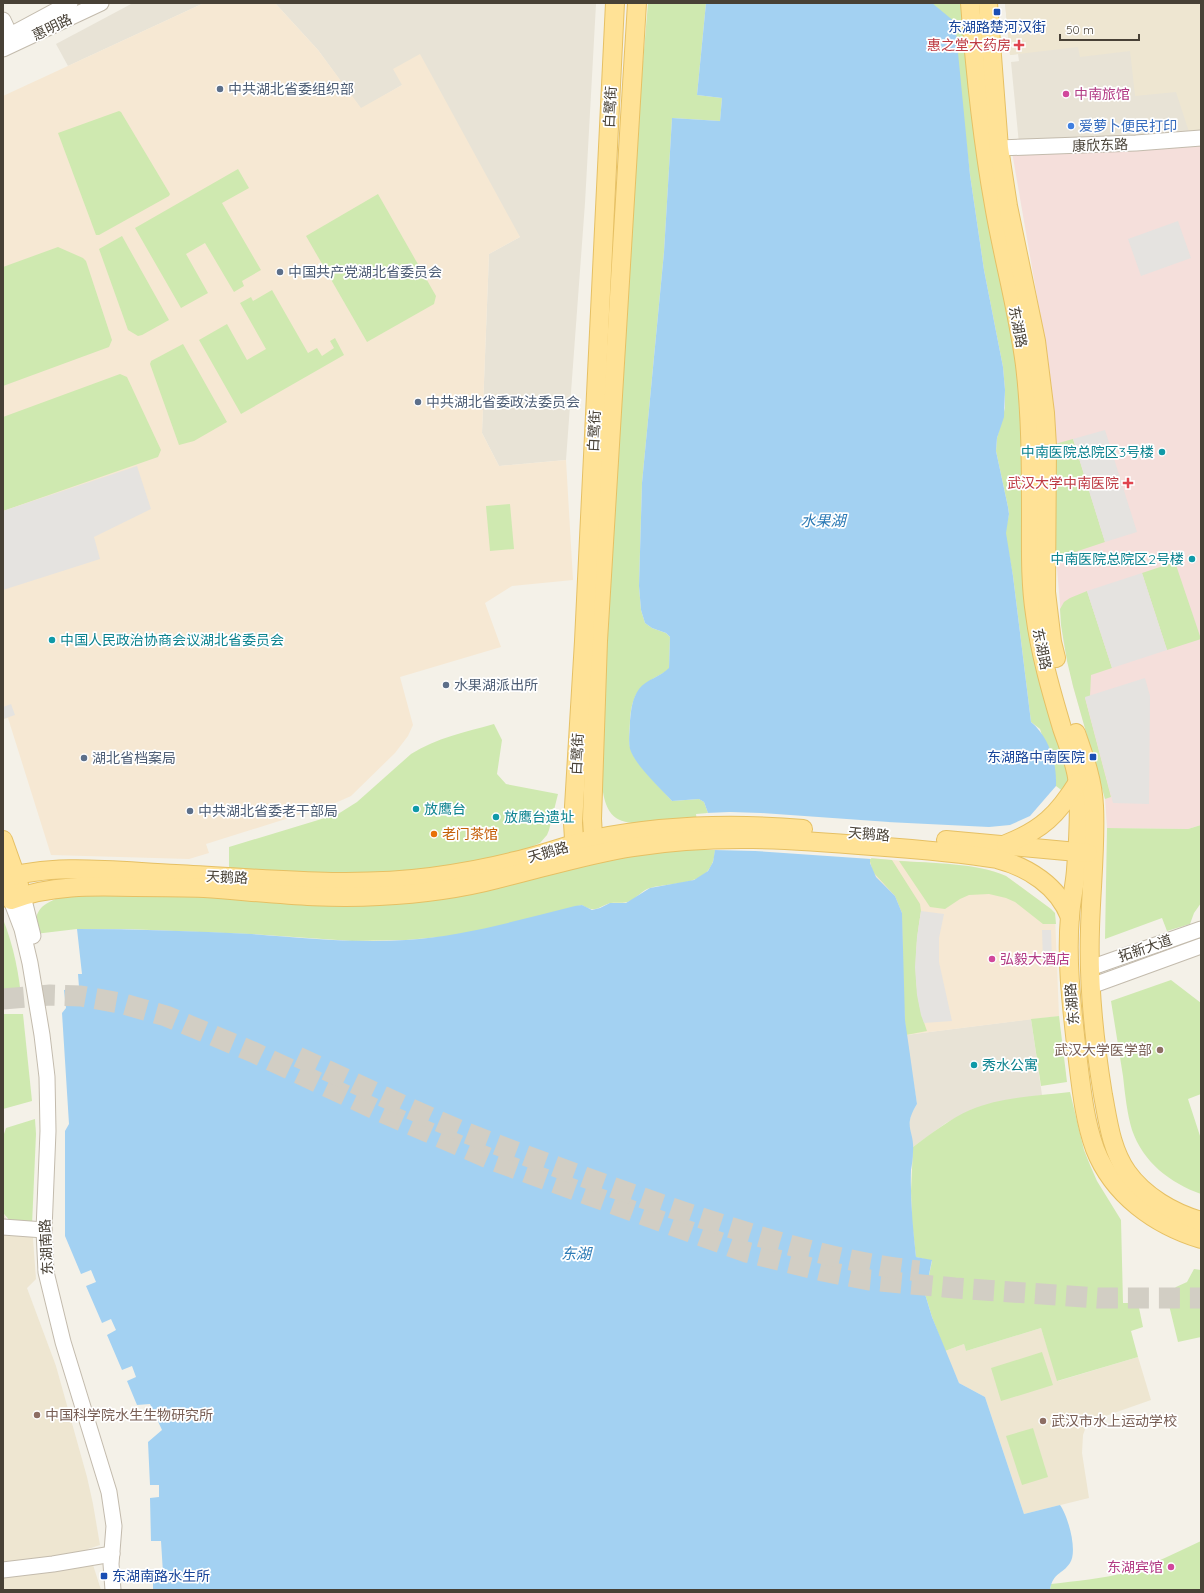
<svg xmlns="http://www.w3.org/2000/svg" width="1204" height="1593" font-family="Quicksand,'Noto Sans SC',sans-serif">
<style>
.residential{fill:#e8e3d6}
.commercial{fill:#f6e8d3}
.education{fill:#eee6d1}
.medical{fill:#f5dfdb}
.green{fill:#cfe9b0}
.parking{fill:#e5e3e0}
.water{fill:#a3d1f2}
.pier{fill:#f4f1e8}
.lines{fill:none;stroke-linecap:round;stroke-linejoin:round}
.highway-tunnel{stroke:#d2cec4;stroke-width:21;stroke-dasharray:21 10;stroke-linecap:butt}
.minor-casing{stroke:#c3bbad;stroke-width:17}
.major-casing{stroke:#e6c064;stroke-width:20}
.minor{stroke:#fff;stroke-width:15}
.major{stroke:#ffe296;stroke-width:18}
.transit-dot{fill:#1a4fb4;stroke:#fff;stroke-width:1.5}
.health-dot{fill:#e0444e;stroke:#fff;stroke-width:1.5}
.service-dot{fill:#5c6f8a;stroke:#fff;stroke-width:1.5}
.hotel-dot{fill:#d1479c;stroke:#fff;stroke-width:1.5}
.shop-dot{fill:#3f7fe0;stroke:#fff;stroke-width:1.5}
.culture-dot{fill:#0f9aa8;stroke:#fff;stroke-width:1.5}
.food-dot{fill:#e8710a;stroke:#fff;stroke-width:1.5}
.education-dot{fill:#8d6e63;stroke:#fff;stroke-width:1.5}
.labels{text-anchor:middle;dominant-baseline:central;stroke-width:3.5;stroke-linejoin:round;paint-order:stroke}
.street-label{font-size:14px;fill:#484136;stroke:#fff}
.transit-label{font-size:14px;fill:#164399;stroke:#fff}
.health-label{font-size:14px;fill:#be3a42;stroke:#fff;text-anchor:end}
.service-label{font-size:14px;fill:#4e5e75;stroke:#fff;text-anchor:start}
.hotel-label{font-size:14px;fill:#b23c85;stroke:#fff;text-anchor:start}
.shop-label{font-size:14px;fill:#366cbe;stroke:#fff;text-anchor:start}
.culture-label{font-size:14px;fill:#0d838f;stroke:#fff;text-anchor:start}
.food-label{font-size:14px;fill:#c56008;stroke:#fff;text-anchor:start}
.education-label{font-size:14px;fill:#785e54;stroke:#fff;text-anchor:start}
.water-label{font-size:15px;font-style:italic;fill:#2d7bb6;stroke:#fff}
</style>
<rect width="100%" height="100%" fill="#f4f1e8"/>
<g class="residential">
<path d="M133 3H204L68 66 56 44Z"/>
<path d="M275 3 596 4 585 203 566 460 499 466 482 433 489 254 520 237 402 85 361 109 318 50Z"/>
<path d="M1005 3H1201V134L1019 144 1011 62 1019 61 1018 54 1010 55Z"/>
<path d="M1031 1019 1042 1095 998 1102 971 1110 946 1123 913 1147 909 1125 911 1114 917 1104 906 1035Z"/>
</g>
<g class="commercial">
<path d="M204 3H275L318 50 361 108 402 85 393 69 420 54 520 237 489 254 482 433 499 466 566 460 573 580 512 586 485 603 501 647 400 677 413 725 408 736 395 753 351 796 333 804 206 844 209 853 189 859 51 855 8 718 3 719V96Z"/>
<path d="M869 858 975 867 989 870 1006 876 1051 909 1055 916 1059 1016 906 1035 903 994Z"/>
</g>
<g class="education">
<path d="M1005 3H1201V134L1190 135 1176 92 1135 96 1130 51 1080 57 1078 47 1010 55Z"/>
<path d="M4 1214 7 1220 32 1225 36 1279 27 1288 56 1366 87 1477 93 1504 100 1545 88 1549 101 1590H3Z"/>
<path d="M1041 1328 1058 1381 1138 1357 1151 1400 1094 1420 1087 1424 1083 1435 1082 1453 1089 1498 1024 1514 985 1397 959 1383 945 1351 964 1344 966 1351Z"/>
</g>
<path class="medical" d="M1201 142V825L1188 829 1107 828 1105 798 1073 686 1063 639 1053 522 1055 425 1048 360 1012 152Z"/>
<g class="green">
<path d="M648 3H706L697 95 722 98 720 121 672 118 664 252 642 483 639 586 641 610 645 623 652 628 666 633 670 637 669 669C660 676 649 679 641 688 633 696 631 708 630 719 630 728 628 739 630 747 633 762 661 788 672 801L699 799 704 802 708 813 696 814 697 821C682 822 668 822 653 823 620 825 606 821 602 785L607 639 640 97Z"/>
<path d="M932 3H962L1020 366 1025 547 1073 782 1064 792 1056 786V779L1040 729 1031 722 1013 576 1005 533 1009 514 1008 507 996 451 997 438 1005 408V390L1003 367 984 270 970 175 963 115Z"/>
<path d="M119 111 121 112 170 194 169 196 99 235H96L58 133Z"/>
<path d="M238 169 249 188 222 203 261 270 242 281 244 286 234 292 205 243 186 254 208 293 181 308 135 228Z"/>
<path d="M378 194 436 296 434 304 367 342 306 236Z"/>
<path d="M122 236 169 320 142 335 138 336 128 330 99 249Z"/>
<path d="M58 247 83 258 86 261 112 340 109 347 3 386V267Z"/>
<path d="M272 290 308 353 317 348 322 356 334 348 330 341 335 338 344 355 241 414 199 340 227 324 247 360 266 349 240 303 251 297 253 301Z"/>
<path d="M183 344 227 422 194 441 179 445 150 364 151 361Z"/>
<path d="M120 374 127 377 161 450 158 457 3 511V417Z"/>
<path d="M1073 439 1105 542 1066 555 1056 556 1053 522 1055 444Z"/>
<path d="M510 504 514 549 490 551 486 506Z"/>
<path d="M1175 562 1201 639 1167 650 1142 573Z"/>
<path d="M1087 591 1112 668 1091 675 1090 696 1085 698 1111 797 1105 799 1073 686 1067 661 1061 625 1060 609 1064 602 1070 598Z"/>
<path d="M494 724 502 740 497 774 506 784 558 794 549 830 547 835 540 843 524 850 466 865 376 875 229 870V847L338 814 357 802 411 754C436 738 466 732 494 724Z"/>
<path d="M1201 825V903L1194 913 1190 924 1167 931 1162 918 1105 939 1107 828 1188 829Z"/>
<path d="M699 844V850H715C713 888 676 881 650 888 642 890 637 898 630 901 623 904 617 902 611 903 599 906 596 914 582 905L496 927 451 936 406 940 352 941 250 934 126 929H77L35 934C35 910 39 906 60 897L558 869Z"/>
<path d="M869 858 892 860 920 904 921 911C914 952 912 991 927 1031L906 1035 903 994 902 913 895 896 873 872Z"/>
<path d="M899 861C931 863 978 863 1006 876L1051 909 1055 913 1056 924H1043L1015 902 1006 898 989 894 969 895 960 899 945 909 930 907Z"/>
<path d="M3 919C14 947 19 974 22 1004L3 1006Z"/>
<path d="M1171 980 1201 1003V1094L1188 1099 1201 1139V1194C1170 1183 1143 1162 1132 1130 1127 1113 1125 1094 1123 1076 1119 1051 1115 1026 1111 1001Z"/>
<path d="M3 1014H23L32 1101 3 1109Z"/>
<path d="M1059 1016 1067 1082 1041 1086 1031 1019Z"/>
<path d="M1070 1092 1084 1150 1090 1165 1097 1181 1121 1220 1123 1303H1138L1143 1327 1131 1331 1138 1357 1057 1381 1041 1328 966 1351 964 1344 945 1351 932 1317 925 1294 932 1261 916 1257 912 1222 911 1191 913 1147C932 1133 950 1119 970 1110 1001 1097 1037 1096 1070 1092Z"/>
<path d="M35 1119 36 1134 32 1225 11 1222 4 1214 3 1137 6 1128Z"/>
<path d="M1194 1269 1201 1270V1337L1178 1342 1167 1297 1176 1287 1187 1282Z"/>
<path d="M1042 1352 1053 1385 1001 1401 991 1368Z"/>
<path d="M1033 1428 1048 1477 1022 1485 1006 1436Z"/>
<path d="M1201 1541V1590H1050L1051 1584C1076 1581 1102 1579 1127 1572 1153 1565 1177 1552 1201 1541Z"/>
</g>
<g class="parking">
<path d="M1178 221 1191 258 1141 276 1128 239Z"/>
<path d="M1105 430 1137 532 1105 542 1073 439Z"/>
<path d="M137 466 151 509 94 537 100 559 3 590V511Z"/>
<path d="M1142 573 1167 650 1112 668 1087 591Z"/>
<path d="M1145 678 1150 696 1149 804 1113 803 1085 697Z"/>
<path d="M11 704 15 715 3 719V707Z"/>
<path d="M921 911 944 914 939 938V962L952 1021 924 1023 921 1015 917 995 915 967 917 937Z"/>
<path d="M1042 930H1051L1052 962H1043Z"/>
</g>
<path class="water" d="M706 3H932L955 22 970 175 984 270 1003 367 1005 390 1004 417 997 438 996 451 1008 507 1009 514 1006 533 1013 576 1031 722C1049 737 1057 763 1056 786L1030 816 1010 825 989 827 887 822 878 826 870 855V863L876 877 895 896 902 913 905 1020 917 1104C902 1128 915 1130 913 1152 913 1158 912 1164 911 1170 910 1199 913 1228 916 1257L932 1260 925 1294 932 1317 959 1383 985 1397 1024 1514 1060 1505C1068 1516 1078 1551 1070 1563 1062 1575 1053 1572 1050 1590H153V1574L163 1573 161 1541H151L150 1498 159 1497V1485H150L148 1442 162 1430 150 1404 137 1405 127 1381 136 1377 132 1366 122 1370 107 1335 116 1330 111 1319 102 1323 86 1286 96 1282 91 1270 81 1274 65 1236V1131L69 1124 62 1013 66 1008 64 990 79 987 78 974H82L77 929C135 929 194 931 252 934 303 938 354 943 406 940 464 936 519 920 575 906L582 905 592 910 600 908 610 903H626L650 888 694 880 708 871 713 862 715 850 708 813 704 802 699 799 672 801C660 788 635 765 630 749 628 740 630 730 630 721 631 710 632 699 639 689 647 679 660 677 669 668L670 637 666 633 652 628 645 623 641 610 639 586 642 483 664 252 672 118 720 121 722 98 697 95Z"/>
<path class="pier" d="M730 812 761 813 889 822V824L883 825 880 827 871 859 755 851 713 850 706 813Z"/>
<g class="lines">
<g class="highway-tunnel">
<path d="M3 999 50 995 81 996 120 1003 166 1016 253 1052 379 1111 495 1161 746 1252 823 1271 869 1280 955 1288 1098 1298H1201"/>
<path d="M298 1057C353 1082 408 1109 464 1132 528 1157 592 1180 657 1203 742 1232 829 1261 919 1271"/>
</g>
<defs>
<g id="minor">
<path d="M3 20 10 35"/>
<path d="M3 39 70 3"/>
<path d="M3 49 101 3"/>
<path d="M999 148 1136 143 1201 138"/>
<path d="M23 896 33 936"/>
<path d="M11 900 22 929 30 963 42 1035 47 1077 48 1131 44 1230 46 1272 63 1342 109 1492 114 1526 111 1564 113 1590"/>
<path d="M1090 968 1201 929"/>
<path d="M1091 986 1201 946"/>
<path d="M3 1227 44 1230"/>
<path d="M3 1570 53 1564 112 1554"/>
</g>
<g id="major">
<path d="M970 3C975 70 982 138 994 205 1003 258 1018 311 1025 365 1031 415 1031 465 1031 516 1031 548 1030 581 1035 614 1040 653 1051 691 1062 728 1068 746 1077 766 1078 785 1080 810 1078 845 1076 870 1075 885 1071 900 1070 916 1066 961 1072 1008 1077 1053 1081 1085 1084 1119 1095 1149 1113 1195 1155 1225 1201 1239"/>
<path d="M988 3 999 148 1008 206 1036 341 1045 413 1047 446 1046 592 1052 642 1056 658"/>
<path d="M1076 733C1084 756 1093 781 1094 806 1096 846 1091 889 1090 929 1088 985 1094 1040 1103 1095 1108 1121 1111 1149 1127 1172 1144 1196 1173 1213 1201 1221"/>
<path d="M3 840 19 885"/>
<path d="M946 840 1088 853"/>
<path d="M1006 844C1042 830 1058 814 1078 782"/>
<path d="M594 851 592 819 598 641 637 3"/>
<path d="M575 855 573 823 584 641 615 3"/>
<path d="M3 879C53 862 124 872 176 874 261 878 347 888 431 877 459 873 488 868 515 861 541 855 567 845 593 839 662 825 733 823 803 829"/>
<path d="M3 880 11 900C50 885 92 886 134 887 157 887 181 887 204 888 262 892 321 900 379 896 418 894 459 889 497 879 543 868 587 854 633 847 715 834 790 839 872 846 914 849 956 852 997 859 1028 867 1058 886 1070 917"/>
</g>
</defs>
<use href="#minor" class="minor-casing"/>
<use href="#major" class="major-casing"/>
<use href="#minor" class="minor"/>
<use href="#major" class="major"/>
</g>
<g class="transit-dot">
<rect x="993" y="8" width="8" height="8" rx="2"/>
<rect x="1089" y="753" width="8" height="8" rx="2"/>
<rect x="100" y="1572" width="8" height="8" rx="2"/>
</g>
<g class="health-dot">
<path d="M1017 39h4v4h4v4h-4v4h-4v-4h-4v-4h4z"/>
<path d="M1126 477h4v4h4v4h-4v4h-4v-4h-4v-4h4z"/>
</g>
<g class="service-dot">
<circle cx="220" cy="89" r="4"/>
<circle cx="280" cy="272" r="4"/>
<circle cx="418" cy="402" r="4"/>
<circle cx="446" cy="685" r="4"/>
<circle cx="84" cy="758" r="4"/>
<circle cx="190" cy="811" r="4"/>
</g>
<g class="hotel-dot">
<circle cx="1066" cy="94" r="4"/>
<circle cx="992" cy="959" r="4"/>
<circle cx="1171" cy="1567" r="4"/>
</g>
<circle class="shop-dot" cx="1071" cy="126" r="4"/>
<g class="culture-dot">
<circle cx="1162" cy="452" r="4"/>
<circle cx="1192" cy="559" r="4"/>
<circle cx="52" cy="640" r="4"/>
<circle cx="416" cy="809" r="4"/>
<circle cx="496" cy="817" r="4"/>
<circle cx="974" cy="1065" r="4"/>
</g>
<circle class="food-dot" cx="434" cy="834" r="4"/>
<g class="education-dot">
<circle cx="1160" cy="1050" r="4"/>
<circle cx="37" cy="1415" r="4"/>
<circle cx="1043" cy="1421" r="4"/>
</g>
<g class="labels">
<g class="street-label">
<text transform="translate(52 27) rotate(-26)">惠明路</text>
<text transform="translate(610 107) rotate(-87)">白鹭街</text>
<text transform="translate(1100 145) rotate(-2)">康欣东路</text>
<text transform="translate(1018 327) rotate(79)">东湖路</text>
<text transform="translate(594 431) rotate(-87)">白鹭街</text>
<text transform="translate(1042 649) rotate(78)">东湖路</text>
<text transform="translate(577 754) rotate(-87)">白鹭街</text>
<text transform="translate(869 834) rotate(5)">天鹅路</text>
<text transform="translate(548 852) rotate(-16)">天鹅路</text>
<text transform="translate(227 877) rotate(3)">天鹅路</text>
<text transform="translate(1145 948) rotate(-19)">拓新大道</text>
<text transform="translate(1072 1004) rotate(-95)">东湖路</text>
<text transform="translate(46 1247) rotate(-93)">东湖南路</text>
</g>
<g class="transit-label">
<text x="997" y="27">东湖路楚河汉街</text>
<text x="1085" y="757" text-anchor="end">东湖路中南医院</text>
<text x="112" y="1576" text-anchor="start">东湖南路水生所</text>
</g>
<g class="health-label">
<text x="1011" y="45">惠之堂大药房</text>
<text x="1119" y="483">武汉大学中南医院</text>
</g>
<g class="service-label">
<text x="228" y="89">中共湖北省委组织部</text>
<text x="288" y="272">中国共产党湖北省委员会</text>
<text x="426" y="402">中共湖北省委政法委员会</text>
<text x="454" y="685">水果湖派出所</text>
<text x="92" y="758">湖北省档案局</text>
<text x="198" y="811">中共湖北省委老干部局</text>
</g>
<g class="hotel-label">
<text x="1074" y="94">中南旅馆</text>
<text x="1000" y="959">弘毅大酒店</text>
<text x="1163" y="1567" text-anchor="end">东湖宾馆</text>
</g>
<g class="shop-label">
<text x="1079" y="126">爱萝卜便民打印</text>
</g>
<g class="culture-label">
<text x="1154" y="452" text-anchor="end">中南医院总院区3号楼</text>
<text x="1184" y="559" text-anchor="end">中南医院总院区2号楼</text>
<text x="60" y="640">中国人民政治协商会议湖北省委员会</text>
<text x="424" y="809">放鹰台</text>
<text x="504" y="817">放鹰台遗址</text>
<text x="982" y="1065">秀水公寓</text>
</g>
<g class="food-label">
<text x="442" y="834">老门茶馆</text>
</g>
<g class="education-label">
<text x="1152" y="1050" text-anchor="end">武汉大学医学部</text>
<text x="45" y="1415">中国科学院水生生物研究所</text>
<text x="1051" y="1421">武汉市水上运动学校</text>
</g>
<g class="water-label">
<text x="823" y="520">水果湖</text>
<text x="576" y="1253">东湖</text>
</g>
</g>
<rect width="1204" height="1593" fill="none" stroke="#484136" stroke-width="8"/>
<path d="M1060 34v6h79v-6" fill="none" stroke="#484136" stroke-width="2"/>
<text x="1066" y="34" font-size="12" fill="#484136" stroke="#ffffff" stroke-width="3" paint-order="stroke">50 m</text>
</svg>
